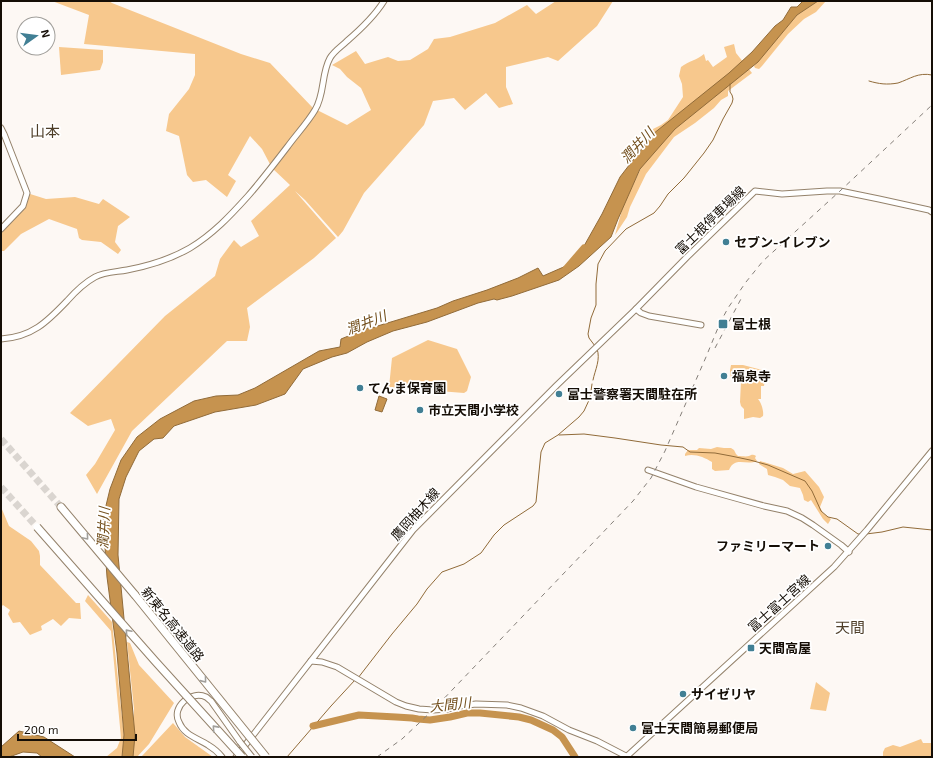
<svg xmlns="http://www.w3.org/2000/svg" width="933" height="758" font-family="'Exo 2','Noto Sans JP',sans-serif">
<style>
.green{fill:#f7c88d}
.water{fill:#c6934f;stroke:#916b39}
.lines{fill:none;stroke-linecap:round;stroke-linejoin:round}
.stream{stroke:#916b39;stroke-width:1}
.river{stroke:#c6934f;stroke-width:7}
.highway-tunnel{stroke:#dad5d0;stroke-width:7;stroke-dasharray:7 3.5;stroke-linecap:butt}
.secondary-casing{stroke:#94826b;stroke-width:7}
.highway-casing{stroke:#94826b;stroke-width:9}
.secondary{stroke:#fff;stroke-width:5}
.highway{stroke:#fff;stroke-width:7}
.rail{stroke:#857f79;stroke-width:1;stroke-dasharray:5 5;stroke-linecap:butt}
.secondary-bridge-casing{stroke:#94826b;stroke-width:7;stroke-linecap:butt}
.highway-bridge-casing{stroke:#94826b;stroke-width:9;stroke-linecap:butt}
.secondary-bridge{stroke:#fff;stroke-width:5}
.highway-bridge{stroke:#fff;stroke-width:7}
.oneway{stroke:#a19f9b}
.poi-dot{fill:#417f94;stroke:#fff;stroke-width:1.5}
.labels{text-anchor:middle;dominant-baseline:central;stroke-width:3.5;stroke-linejoin:round;paint-order:stroke}
.street-label{font-size:13px;fill:#150e06;stroke:#fff}
.poi-label{font-size:13px;font-weight:bold;fill:#150e06;stroke:#fff;text-anchor:start}
.water-label{font-size:14px;font-style:italic;fill:#74501e;stroke:#fff}
.quarter-label{font-size:15px;fill:#4e3e29;stroke:#fff}
</style>
<rect width="100%" height="100%" fill="#fdf8f4"/>
<g class="green">
<path d="M52 1H109L112 3 241 54 270 63 313 108 347 125 371 110 361 88 347 77 340 69 332 65 356 51 365 64 388 57 398 61 410 60 428 49 434 39 450 37 495 23 527 5 536 14 556 1H613L597 26 558 61 548 57 506 67V87L513 104 499 108 486 93 465 110 454 98 433 101 424 125 364 193 343 231 338 237 305 200 295 191 336 238 314 258 247 308 250 327 247 341H227L132 431 97 494 86 475 95 464 115 430 111 419 88 426 70 413 165 316 215 276 220 259 234 240 241 247 259 236 251 221 290 185 272 168 262 149 250 136 228 175 236 181 227 197 206 180 193 182 187 175 179 136 166 131 169 114 189 89 195 75V54L84 44 89 15Z"/>
<path d="M818 1H826L816 12 804 19 788 34 762 66 759 69 755 68 754 66 797 15Z"/>
<path d="M734 44 736 53 752 73 728 91V96L721 100 714 108 695 123 674 137 646 174 630 207 627 217 615 235 623 206 641 168 639 155 645 144 653 129 661 125 668 120 683 97 682 84 679 76 681 67C689 61 697 60 704 54L706 61 708 60 713 67 727 57 724 47Z"/>
<path d="M59 47 103 50V62L100 70 61 75Z"/>
<path d="M27 193 46 199 75 197 99 204 103 199 130 217 118 226 115 242 121 250 118 254 101 242 82 240 79 238 77 229 49 219 21 234 4 251H1V229L23 206Z"/>
<path d="M428 340 457 349 471 377 467 391 464 393 389 387 392 358Z"/>
<path d="M731 365H743L766 371 764 386H761V399H758C761 402 764 411 763 416L760 418 753 417 744 419V409L741 406 740 402 741 381 731 379 730 370Z"/>
<path d="M717 447 724 448H731L734 450 736 454 738 456C741 456 746 457 749 456 752 455 752 454 756 456L755 458 757 461C746 466 735 456 729 470L715 471 712 469V462C704 457 694 453 685 456V454L688 450H697L699 448 711 449Z"/>
<path d="M760 461 783 468 793 474 805 471 819 487 824 497 820 507 823 513 831 519 828 524 823 519 811 500 808 502 804 500 803 495 800 488 790 486 783 480 775 477 768 475 767 469 759 464Z"/>
<path d="M1 507 9 526 31 541 39 551 40 556V565L76 603H80L81 619 69 618 61 626 53 619 41 626 42 630 30 635 20 622 13 623 8 614 10 610 3 605 1 607Z"/>
<path d="M88 595 112 622 124 736 122 757H106L117 748 121 738 111 631 85 601Z"/>
<path d="M127 642 130 643 139 665 174 703 149 744 137 757H133L134 709Z"/>
<path d="M816 682 830 693 826 711 810 709Z"/>
<path d="M173 723 185 737 213 757H141Z"/>
<path d="M921 739 923 743H932V757H883V752L885 748 893 745 900 747Z"/>
</g>
<g class="water">
<path d="M803 1H818L797 15 758 62 675 129 640 169 618 219 611 237 579 266 559 280 512 296 497 300 494 299 478 303 427 322 393 331 367 342 347 353 332 357 303 369 285 394 256 405 215 412 174 426 163 438 154 439 139 451 126 477 119 499 118 555 135 735 133 757H122L124 735 117 653 107 577 103 518 110 489 121 460 137 437 160 419 194 401 216 396 238 395 255 388 319 351 340 347 341 339 368 328H371L437 308 453 301 487 290 518 278 538 268 543 276 575 262 602 214 620 177 653 134 729 73 752 52 775 26 783 20 791 7H797Z"/>
<path d="M379 396 387 399 382 412 375 410Z"/>
<path d="M19 731 44 737 75 757H42L37 753 23 752 9 757H1V747Z"/>
</g>
<g class="lines">
<g class="stream">
<path d="M869 81C879 84 887 85 898 83 910 79 918 72 932 75"/>
<path d="M595 346 589 338 588 334 591 318 596 305V284L598 264 605 251 626 229 654 213 660 206 668 194 684 178 704 153 713 140 723 119 732 103 733 99 732 95 730 92V84"/>
<path d="M593 380C595 370 601 359 597 349"/>
<path d="M559 435 584 434 615 438 661 445 683 447 690 452 715 453 731 456 750 460 768 465 805 481 812 491 821 511 828 517 837 519 858 534H861"/>
<path d="M866 534 882 532 903 527 932 530"/>
<path d="M358 678 392 634 417 604 427 589 442 572 464 564 481 553 494 535 504 525 533 506 536 502 541 452 545 443 558 435 579 417 584 411 590 398 592 384"/>
<path d="M287 757 331 706 355 680"/>
</g>
<g class="river">
<path d="M565 270 584 248"/>
<path d="M313 726 359 715 396 717 412 718 418 719 430 720 450 717 467 713H480L519 717 531 720 553 730 562 737 575 757"/>
</g>
<g class="highway-tunnel">
<path d="M1 439 61 507"/>
<path d="M1 487 37 527"/>
</g>
<defs>
<g id="secondary">
<path d="M1 128 4 134 27 193 23 206 1 229"/>
<path d="M701 325 649 316 641 313 636 309 687 257 755 191 782 194 827 191H840L879 199 929 210 932 212"/>
<path d="M1 339C32 337 47 322 67 301 75 292 84 283 95 277 104 272 116 272 127 270 148 266 171 259 190 248 213 234 230 216 248 196 262 180 275 163 288 146 296 135 308 122 315 110 325 94 321 74 330 58 334 51 342 46 347 41 361 29 374 17 384 1"/>
<path d="M648 470 696 487 764 506 787 511 802 518 813 525 841 545 849 552"/>
<path d="M311 661 322 662 337 667 396 702 406 706 419 709 433 710 447 709 459 706 476 704 507 705 521 708 543 716 569 730 597 741 626 756"/>
<path d="M222 757C218 752 213 748 208 745 197 738 184 735 179 722 171 707 191 690 206 697 208 698 209 700 211 701L240 742"/>
<path d="M236 757 413 530 557 385 636 309"/>
<path d="M626 757 834 567 867 530 932 451"/>
</g>
<path id="highway" d="M61 507 135 595"/>
</defs>
<use href="#secondary" class="secondary-casing"/>
<use href="#highway" class="highway-casing"/>
<use href="#secondary" class="secondary"/>
<use href="#highway" class="highway"/>
<g class="rail">
<path d="M715 348 742 297"/>
<path d="M377 757 402 739 433 710 633 501 651 478 665 451 706 357 720 323 728 308 746 282 763 261 840 191 932 105"/>
</g>
<defs>
<path id="secondary-bridge" d="M240 742 252 757"/>
<g id="highway-bridge">
<path d="M37 527 155 661 242 757"/>
<path d="M135 595 266 757"/>
</g>
</defs>
<use href="#secondary-bridge" class="secondary-bridge-casing"/>
<use href="#highway-bridge" class="highway-bridge-casing"/>
<use href="#secondary-bridge" class="secondary-bridge"/>
<use href="#highway-bridge" class="highway-bridge"/>
</g>
<defs><path id="oneway-chevron" d="M-2-3.5L2.5 0L-2 3.5" fill="none" stroke-width="1.6" stroke-linecap="round" stroke-linejoin="round"/></defs>
<g class="oneway">
<use href="#oneway-chevron" transform="translate(86 537) rotate(50)"/>
<use href="#oneway-chevron" transform="translate(128 632) rotate(-131)"/>
<use href="#oneway-chevron" transform="translate(204 680) rotate(51)"/>
<use href="#oneway-chevron" transform="translate(215 728) rotate(-132)"/>
</g>
<g class="poi-dot">
<circle cx="726" cy="242" r="4"/>
<rect x="718" y="319" width="10" height="10" rx="2"/>
<circle cx="724" cy="376" r="4"/>
<circle cx="360" cy="388" r="4"/>
<circle cx="559" cy="394" r="4"/>
<circle cx="420" cy="410" r="4"/>
<circle cx="828" cy="546" r="4"/>
<rect x="747" y="644" width="8" height="8" rx="2"/>
<circle cx="683" cy="694" r="4"/>
<circle cx="633" cy="728" r="4"/>
</g>
<g class="labels">
<g class="street-label">
<text transform="translate(710 220) rotate(-44)">富士根停車場線</text>
<text transform="translate(415 514) rotate(-48)">鷹岡柚木線</text>
<text transform="translate(779 603) rotate(-42)">富士富士宮線</text>
<text transform="translate(173 624) rotate(51)">新東名高速道路</text>
</g>
<g class="poi-label">
<text x="734" y="242">セブン-イレブン</text>
<text x="732" y="324">富士根</text>
<text x="732" y="376">福泉寺</text>
<text x="368" y="388">てんま保育園</text>
<text x="567" y="394">富士警察署天間駐在所</text>
<text x="428" y="410">市立天間小学校</text>
<text x="820" y="546" text-anchor="end">ファミリーマート</text>
<text x="759" y="648">天間高屋</text>
<text x="691" y="694">サイゼリヤ</text>
<text x="641" y="728">富士天間簡易郵便局</text>
</g>
<g class="water-label">
<text transform="translate(637 145) rotate(-47)">潤井川</text>
<text transform="translate(366 322) rotate(-21)">潤井川</text>
<text transform="translate(103 528) rotate(-87)">潤井川</text>
<text transform="translate(450 704) rotate(-6)">大間川</text>
</g>
<g class="quarter-label">
<text x="45" y="131">山本</text>
<text x="850" y="627">天間</text>
</g>
</g>
<rect width="933" height="758" fill="none" stroke="#150e06" stroke-width="4"/>
<g transform="translate(36 36) rotate(76)"><circle r="19" fill="#ffffff" stroke="#a19f9b"/>
<path d="M0-3L7 15L0 10L-7 15Z" fill="#417f94"/>
<text y="-6" font-size="11" font-weight="bold" text-anchor="middle" fill="#150e06">N</text>
</g>
<path d="M18 734v6h118v-6" fill="none" stroke="#150e06" stroke-width="2"/>
<text x="24" y="734" font-size="12" fill="#150e06" stroke="#ffffff" stroke-width="3" paint-order="stroke">200 m</text>
</svg>
